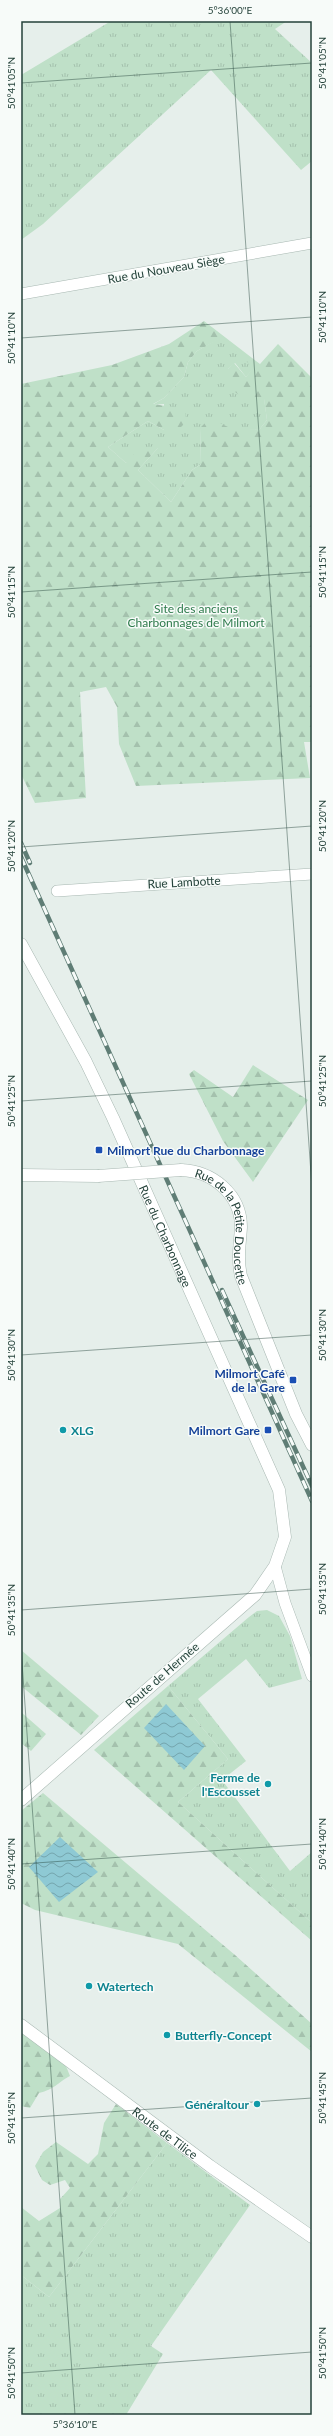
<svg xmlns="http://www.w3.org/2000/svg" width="333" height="2436" font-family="Lato,sans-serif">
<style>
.grass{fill:url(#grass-tufts)}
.forest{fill:url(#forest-firs);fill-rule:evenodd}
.water{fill:url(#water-waves)}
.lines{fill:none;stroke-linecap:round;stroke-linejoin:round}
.minor-casing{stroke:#a8b8b2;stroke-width:12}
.tertiary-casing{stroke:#a8b8b2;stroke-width:13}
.minor{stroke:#fff;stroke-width:11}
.tertiary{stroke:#fff;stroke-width:12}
.rail-casing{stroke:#5f7d75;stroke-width:4.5}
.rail{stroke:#f7fbf9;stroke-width:3;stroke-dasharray:9;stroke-linecap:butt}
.tertiary-bridge-casing{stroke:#a8b8b2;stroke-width:13;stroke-linecap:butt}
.tertiary-bridge{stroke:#fff;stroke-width:12}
.ticks{fill:none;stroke:#24423a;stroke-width:1;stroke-opacity:0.45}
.transit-dot{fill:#1a4fb4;stroke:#f7fbf9;stroke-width:1.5}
.culture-dot{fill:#0f9aa8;stroke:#f7fbf9;stroke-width:1.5}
.labels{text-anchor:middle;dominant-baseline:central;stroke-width:3;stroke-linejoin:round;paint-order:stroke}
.street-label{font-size:12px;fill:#24423a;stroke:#f7fbf9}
.park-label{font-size:12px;fill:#2d7a4b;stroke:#f7fbf9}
.transit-label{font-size:12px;font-weight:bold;fill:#164399;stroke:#f7fbf9;text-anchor:end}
.culture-label{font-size:12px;font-weight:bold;fill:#0d838f;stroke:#f7fbf9;text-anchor:start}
.neatline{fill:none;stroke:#24423a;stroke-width:1.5}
.ticks-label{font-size:10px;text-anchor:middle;fill:#24423a}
</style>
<defs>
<pattern id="grass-tufts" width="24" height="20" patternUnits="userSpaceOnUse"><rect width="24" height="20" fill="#bfe0c8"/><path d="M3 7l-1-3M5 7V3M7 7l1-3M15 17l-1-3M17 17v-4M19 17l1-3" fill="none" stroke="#a4c1ad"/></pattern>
<pattern id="forest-firs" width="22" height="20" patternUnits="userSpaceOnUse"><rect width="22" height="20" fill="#bfe0c8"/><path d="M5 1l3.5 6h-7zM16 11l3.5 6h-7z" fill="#a4c1ad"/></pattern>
<pattern id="water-waves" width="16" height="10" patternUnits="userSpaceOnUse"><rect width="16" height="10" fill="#8ec9d4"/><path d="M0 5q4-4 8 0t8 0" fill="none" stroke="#74a5ad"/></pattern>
</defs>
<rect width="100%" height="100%" fill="#e6efeb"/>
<g class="grass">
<path d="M111 21H287L275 29 312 63V161L301 170 211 70 43 224 21 240V75Z"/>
<path d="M223 336 254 368 246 377 235 363 228 369 264 398 267 420 259 430 200 428 201 464 192 470 171 502 138 470 158 448 126 463 108 447 148 421 164 430V404L152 405 164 398 184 377 188 362 197 351Z"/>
<path d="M267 1610 279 1616 290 1636 302 1679 269 1688 246 1659 198 1699 246 1761 222 1780 290 1871 312 1852V1923L178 1802 228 1759 168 1686 249 1617 257 1611Z"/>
<path d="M167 2143 250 2205 151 2346 163 2354 126 2415H21V2275L49 2297Z"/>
</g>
<g class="forest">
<path d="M204 321 260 364 278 344 312 378V742H304L310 778 136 786 119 744 117 707 106 687 80 692 86 798 35 803 21 774V384L112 365 169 344ZM223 337 253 368 246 377 234 363 228 369C230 396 239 398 264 399L267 420 259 430 228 427 210 418 200 428 201 464 192 470 171 502 138 470 158 448C142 444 136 451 126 463L108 447 148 421 164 430H178L186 422 185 409 153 404 164 398 184 377 188 362 197 351Z"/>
<path d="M253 1065 308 1100 253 1182 223 1141 189 1074 194 1070 233 1097Z"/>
<path d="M21 1650 99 1716 81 1735 21 1686Z"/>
<path d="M168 1686 228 1759 178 1802 312 1923V1941L94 1750Z"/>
<path d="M21 1712 46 1734 31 1751 21 1743Z"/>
<path d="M43 1793 235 1955 312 2024V2052L178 1944 35 1910 21 1903V1811Z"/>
<path d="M21 2025 62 2056 70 2076C57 2083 55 2089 39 2093L30 2108 21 2106Z"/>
<path d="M116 2104 167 2143 49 2297 21 2275V2207L39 2221 60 2208V2199L70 2188 65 2180 50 2185 42 2180 35 2166 43 2152 56 2142 88 2164 98 2154 104 2123Z"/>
</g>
<g class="water">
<path d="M166 1704 205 1746 184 1770 144 1728Z"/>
<path d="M60 1837 98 1872 59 1902 29 1867Z"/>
</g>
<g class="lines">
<defs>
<g id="minor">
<path d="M21 294 312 243"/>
<path d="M57 891 312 874"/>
<path d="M275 1566 285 1603 312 1676"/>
</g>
<g id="tertiary">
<path id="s1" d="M21 944 86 1062 113 1118 279 1490 285 1537 275 1566 255 1595 21 1800"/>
<path id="s2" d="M181 1170C212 1171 241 1194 241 1227 240 1244 237 1258 241 1276L296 1414 312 1445"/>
<path d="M21 1175 98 1176"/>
<path id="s3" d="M21 2025 210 2166 312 2237"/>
</g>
</defs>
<use href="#minor" class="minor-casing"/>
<use href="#tertiary" class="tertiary-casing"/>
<use href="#minor" class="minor"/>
<use href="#tertiary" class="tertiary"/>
<defs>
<g id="rail">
<path d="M21 843 30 863"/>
<path d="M21 857 312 1501"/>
<path d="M222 1290 312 1486"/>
</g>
</defs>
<use href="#rail" class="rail-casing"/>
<use href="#rail" class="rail"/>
<defs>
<path id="tertiary-bridge" d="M98 1176 181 1170"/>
</defs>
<use href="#tertiary-bridge" class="tertiary-bridge-casing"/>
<use href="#tertiary-bridge" class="tertiary-bridge"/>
</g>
<path class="ticks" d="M230 21 312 1188M21 83 312 63M21 338 312 317M21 592 312 572M21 847 312 826M21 1101 312 1081M21 1355 312 1335M21 1610 312 1589M21 1648 75 2415M21 1864 312 1844M21 2118 312 2098M21 2373 312 2352"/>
<g class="transit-dot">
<rect x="95" y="1146" width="8" height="8" rx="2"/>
<rect x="289" y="1376" width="8" height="8" rx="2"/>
<rect x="264" y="1426" width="8" height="8" rx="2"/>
</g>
<g class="culture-dot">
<circle cx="63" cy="1430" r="4"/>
<circle cx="268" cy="1784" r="4"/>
<circle cx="89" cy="1986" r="4"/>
<circle cx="167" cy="2035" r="4"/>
<circle cx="257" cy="2104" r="4"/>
</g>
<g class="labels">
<g class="street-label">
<text transform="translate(166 269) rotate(-10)">Rue du Nouveau Siège</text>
<text transform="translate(184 882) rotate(-3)">Rue Lambotte</text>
<text stroke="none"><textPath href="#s2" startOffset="82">Rue de la Petite Doucette</textPath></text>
<text stroke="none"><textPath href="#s1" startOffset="326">Rue du Charbonnage</textPath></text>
<text transform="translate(162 1675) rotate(-41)">Route de Hermée</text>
<text stroke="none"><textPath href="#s3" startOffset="180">Route de Tilice</textPath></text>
</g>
<g class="park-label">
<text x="196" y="608">Site des anciens<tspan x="196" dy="14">Charbonnages de Milmort</tspan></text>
</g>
<g class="transit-label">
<text x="107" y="1150" text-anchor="start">Milmort Rue du Charbonnage</text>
<text x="285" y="1373">Milmort Café<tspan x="285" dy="14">de la Gare</tspan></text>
<text x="260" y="1430">Milmort Gare</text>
</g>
<g class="culture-label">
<text x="71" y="1430">XLG</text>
<text x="260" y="1777" text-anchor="end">Ferme de<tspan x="260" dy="14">l'Escousset</tspan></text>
<text x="97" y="1986">Watertech</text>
<text x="175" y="2035">Butterfly-Concept</text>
<text x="249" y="2104" text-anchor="end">Généraltour</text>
</g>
</g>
<rect width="333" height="2436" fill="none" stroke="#f7fbf9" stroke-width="44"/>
<rect x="22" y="22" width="289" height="2392" class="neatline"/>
<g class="ticks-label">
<text x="230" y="14">5°36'00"E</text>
<text transform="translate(322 63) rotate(-90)" y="4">50°41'05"N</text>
<text transform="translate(11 83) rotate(-90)" y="4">50°41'05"N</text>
<text transform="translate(322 317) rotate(-90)" y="4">50°41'10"N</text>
<text transform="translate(11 338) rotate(-90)" y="4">50°41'10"N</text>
<text transform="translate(322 572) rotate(-90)" y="4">50°41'15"N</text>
<text transform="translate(11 592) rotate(-90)" y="4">50°41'15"N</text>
<text transform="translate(322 826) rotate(-90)" y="4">50°41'20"N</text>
<text transform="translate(11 846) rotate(-90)" y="4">50°41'20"N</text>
<text transform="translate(322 1081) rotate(-90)" y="4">50°41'25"N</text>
<text transform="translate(11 1101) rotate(-90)" y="4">50°41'25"N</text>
<text transform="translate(322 1335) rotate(-90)" y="4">50°41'30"N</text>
<text transform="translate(11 1355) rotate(-90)" y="4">50°41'30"N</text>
<text transform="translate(322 1589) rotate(-90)" y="4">50°41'35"N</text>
<text transform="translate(11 1610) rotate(-90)" y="4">50°41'35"N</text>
<text transform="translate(322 1844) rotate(-90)" y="4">50°41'40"N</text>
<text transform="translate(11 1864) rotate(-90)" y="4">50°41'40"N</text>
<text transform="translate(322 2098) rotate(-90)" y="4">50°41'45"N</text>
<text transform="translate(11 2118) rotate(-90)" y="4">50°41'45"N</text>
<text transform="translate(322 2353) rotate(-90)" y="4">50°41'50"N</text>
<text transform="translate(11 2373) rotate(-90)" y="4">50°41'50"N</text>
<text x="75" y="2428">5°36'10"E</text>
</g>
</svg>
